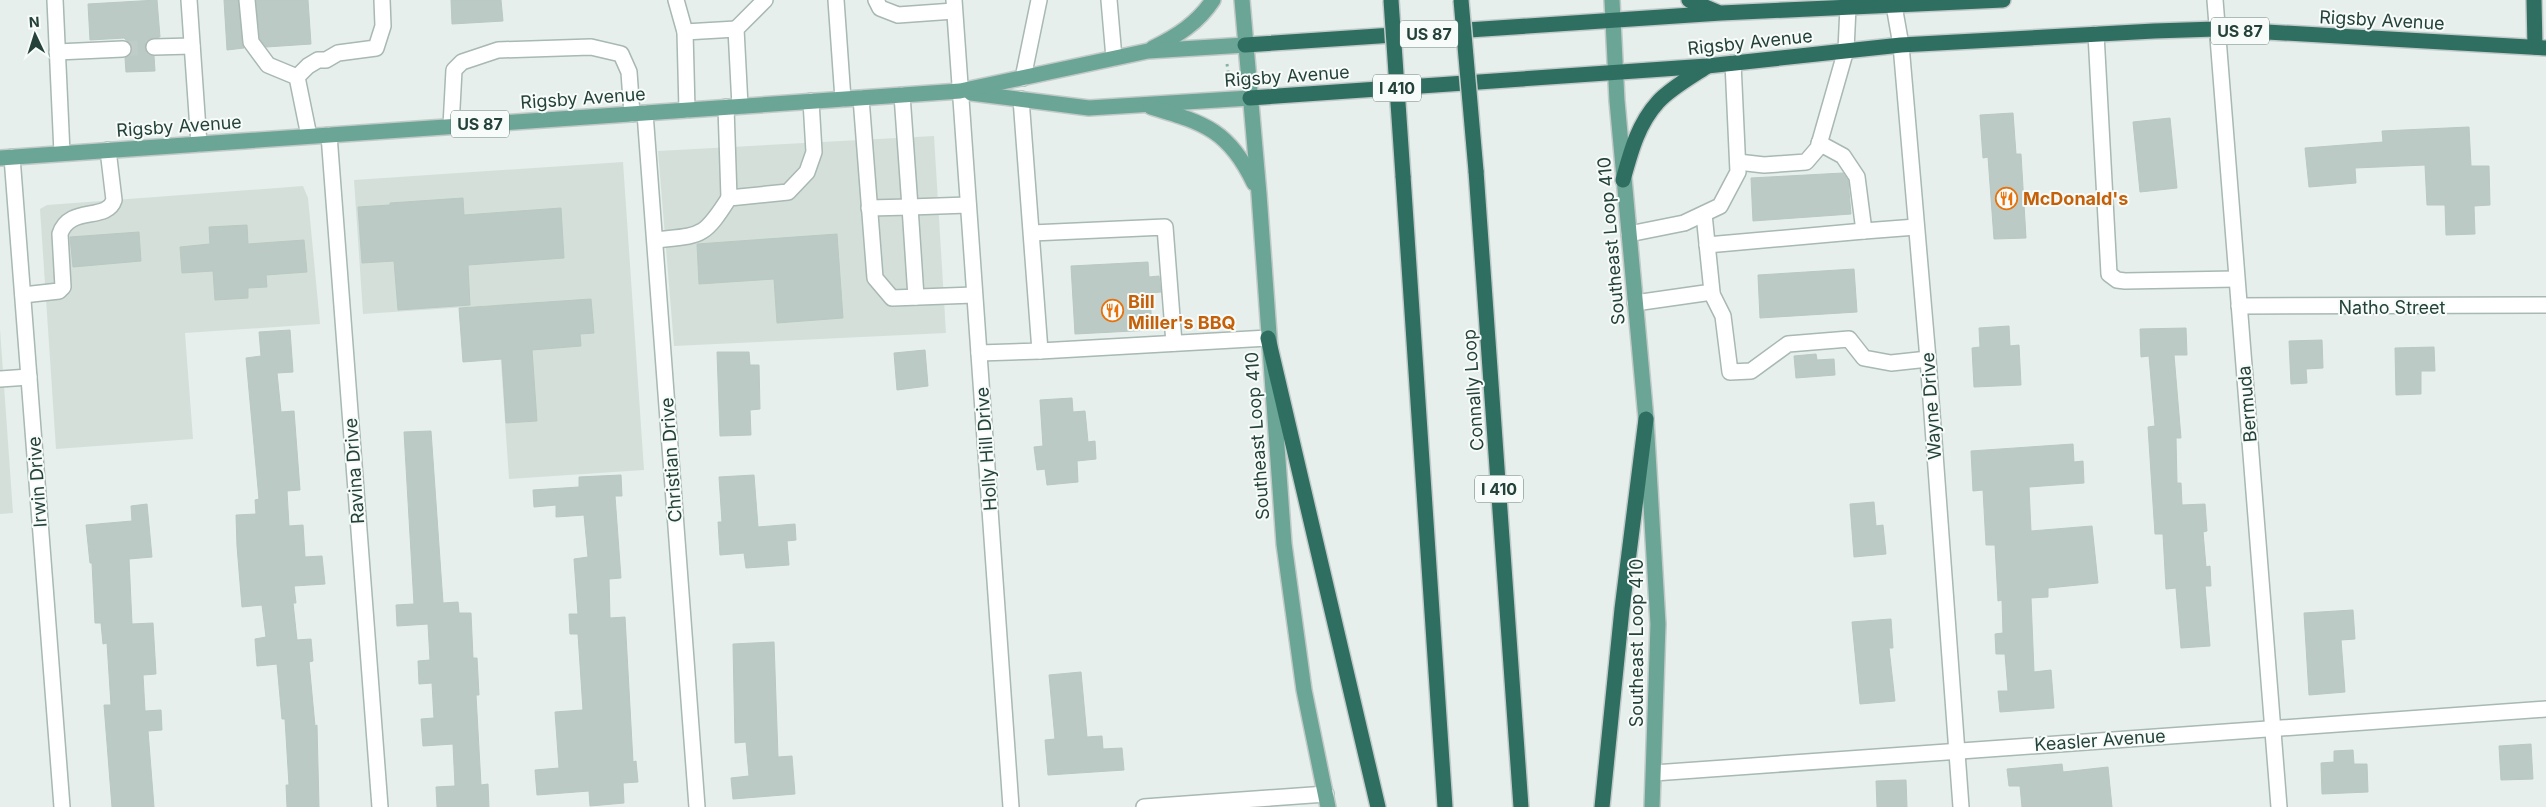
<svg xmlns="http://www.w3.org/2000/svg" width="2546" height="807" font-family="Inter,sans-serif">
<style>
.built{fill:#d4dfda}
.building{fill:#bbcac4;stroke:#b8c9c2}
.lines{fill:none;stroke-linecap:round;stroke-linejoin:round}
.minor-tunnel{stroke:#bfccc8;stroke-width:15;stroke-dasharray:15 8;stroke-linecap:butt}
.minor-casing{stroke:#a8b8b2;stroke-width:18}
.major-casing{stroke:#c2cac8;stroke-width:18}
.highway-casing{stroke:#c2cac8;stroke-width:18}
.path{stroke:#86b3a5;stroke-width:3;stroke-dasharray:2.5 4;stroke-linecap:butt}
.minor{stroke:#fff;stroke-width:15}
.major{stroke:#6aa596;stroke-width:15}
.highway{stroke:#2f6f62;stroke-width:15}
.highway-bridge-casing{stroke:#c2cac8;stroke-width:18;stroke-linecap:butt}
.highway-bridge{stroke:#2f6f62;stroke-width:15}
.labels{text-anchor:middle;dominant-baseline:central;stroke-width:4;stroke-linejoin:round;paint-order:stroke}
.shield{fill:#f7fbf9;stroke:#637a73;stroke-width:1}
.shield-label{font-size:16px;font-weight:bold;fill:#24423a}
.street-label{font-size:18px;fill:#24423a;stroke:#f7fbf9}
.food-label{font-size:18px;font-weight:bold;fill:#c56008;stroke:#f7fbf9;text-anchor:start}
</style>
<rect width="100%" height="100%" fill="#e6efeb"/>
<g class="built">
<path d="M934 136 946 333 674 346 658 151Z"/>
<path d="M623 162 644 470 509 479 497 305 363 314 354 180Z"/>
<path d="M303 186 308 198 320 324 185 333 193 439 56 449 40 209 47 205Z"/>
<path d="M0 329 13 513 0 514Z"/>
</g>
<g class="building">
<path d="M157 0 160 37 149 39 145 47 146 52 154 56 155 71 126 72 125 58 131 53V44L124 38 90 40 88 4Z"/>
<path d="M224 0H238L244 48 227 50Z"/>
<path d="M256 0H308L311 44 266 47 260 39Z"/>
<path d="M451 0H501L503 21 452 24Z"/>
<path d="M2013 113 2016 154H2021L2026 238 1994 239 1988 157 1983 158 1980 115Z"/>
<path d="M2170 118 2177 188 2140 192 2133 122Z"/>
<path d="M2469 127 2471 166H2489L2490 205 2474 206 2475 234 2446 235 2445 205H2427L2425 165 2355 168 2356 183 2309 187 2305 148 2383 142 2382 131Z"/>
<path d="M1843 173 1848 180 1851 214 1753 221 1751 178Z"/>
<path d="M463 198 464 215 561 208 564 258 468 265 470 305 398 310 394 261 362 263 358 207 390 205V203Z"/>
<path d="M247 225 248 244 304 240 307 272 266 275 267 287 248 288V298L215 300 213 271 182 273 180 247 210 244 209 227Z"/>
<path d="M139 232 141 261 73 267 70 237Z"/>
<path d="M837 234 843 318 777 323 774 279 699 284 697 244Z"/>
<path d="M1148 262 1149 277 1159 276 1161 292 1150 293 1152 330 1075 334 1071 266Z"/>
<path d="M1854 269 1857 312 1760 318 1758 275Z"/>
<path d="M591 299 594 333 580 334 581 346 532 350 537 421 506 423 502 359 463 362 459 308Z"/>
<path d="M2009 326 2010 346 2019 345 2021 385 1974 387 1972 348 1980 347 1979 328Z"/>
<path d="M2186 328 2187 355H2174L2181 438H2176L2177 483H2181L2182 505 2205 504 2207 531 2203 532 2206 567 2210 566 2211 586H2205L2210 646 2181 648 2176 588 2166 589 2163 534H2155L2148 427 2155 426 2149 356 2141 357 2140 329Z"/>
<path d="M290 330 293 372 277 373 281 412 294 411 300 490 287 491 289 526 303 525 305 557 322 556 325 584 294 586 296 603H293L297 640 311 639 313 661 309 662 315 726 317 725 319 807H287L286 785H289L285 719H282L277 664 257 666 255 639 266 637 262 605 242 607 237 546 236 515 256 514 255 500 259 499 246 358 261 356 259 332Z"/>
<path d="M2322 340 2323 368 2306 369 2307 383 2291 384 2289 341Z"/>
<path d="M2434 347 2435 371H2421V394L2396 395 2395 348Z"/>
<path d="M925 350 928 386 897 390 894 353Z"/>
<path d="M717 352H749L750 365H759L760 409 750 410 751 435 720 436Z"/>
<path d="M1816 354 1817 360 1834 359 1835 375 1796 378 1794 356Z"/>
<path d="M1072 398 1073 412 1085 411 1088 442 1095 441 1096 459 1077 461 1078 482 1047 485 1045 469 1037 470 1034 447 1043 446 1040 400Z"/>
<path d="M431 431 443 603 458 602 459 613H471L473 658H477L479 695H476L481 785 488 784 489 807H437L436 787 455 786 453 744 423 746 421 719 434 718 432 683 419 684 418 661 430 660 428 624 397 626 396 605 414 604 404 432Z"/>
<path d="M2073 444 2074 462 2083 461 2084 483 2029 487 2031 531 2092 526 2098 583 2048 588V597L2031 598 2034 672 2051 670 2054 708 2000 712 1998 691H2008L2005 654H1996L1995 634 2003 633 2002 600 1998 601 1995 545H1986L1983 490 1973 491 1971 451Z"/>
<path d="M621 475 622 496H615L621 578 609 579 610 618 625 617 633 762 636 761 638 782 623 783 624 803 590 806 589 791 537 795 535 770 559 768 555 712 583 710 578 634H570L569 614H578L574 559 588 557 584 515 556 517V505L534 507 533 490 579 487V477Z"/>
<path d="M754 475 758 527 795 524 796 540 787 541 789 565 746 568 744 553 720 555 718 522H722L719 477Z"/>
<path d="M1874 502 1876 526 1883 525 1886 554 1854 557 1850 504Z"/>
<path d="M147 504 152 557 129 559 132 624 153 623 156 674 143 675 145 711 161 710 162 730 148 731 154 807H112L104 705H111L107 643 103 644 101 623H95L92 563H90L86 525 132 521 131 506Z"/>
<path d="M2353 610 2355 639 2341 640 2345 692 2309 695 2304 613Z"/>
<path d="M1891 619 1893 648H1889L1895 701 1860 704 1852 622Z"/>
<path d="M774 642 778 757 792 756 795 794 733 799 731 778 749 776 746 742 735 743 733 644Z"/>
<path d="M1081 672 1087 737 1102 736 1103 749 1122 748 1124 770 1048 775 1045 740 1055 739 1049 675Z"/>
<path d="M2531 744 2533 779 2501 780 2499 746Z"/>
<path d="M2353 750 2354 764H2367L2368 792 2322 794 2321 763 2334 762V751Z"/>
<path d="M2062 764 2063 772 2108 767 2112 807H2022L2020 786H2009L2007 769Z"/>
<path d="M1906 780 1907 807H1877L1876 781Z"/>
</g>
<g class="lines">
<path class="minor-tunnel" d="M123 49 154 47"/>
<defs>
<g id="minor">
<path d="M55 0 62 153"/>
<path d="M189 0 199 144"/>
<path d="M247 0 251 42 268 65 297 77 309 136"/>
<path d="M676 0 685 32 687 110"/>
<path d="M836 0 843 99"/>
<path d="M876 0 880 8 898 15 954 11"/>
<path d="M954 0 1011 807"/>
<path d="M1109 0 1114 58"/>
<path d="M1893 0 1901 45 1928 359 1961 807"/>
<path d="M2215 0 2279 807"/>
<path d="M685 32 736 29"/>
<path d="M2096 34 2109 274 2117 280 2125 281 2236 279"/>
<path d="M154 47 192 46"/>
<path d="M57 52 123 49"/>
<path d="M297 77 308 66 318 60H326L338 53 376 48 383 26 382 0"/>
<path d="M1023 78 1039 0"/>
<path d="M902 95 910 207 968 205"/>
<path d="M861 98 875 278 892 298 974 295"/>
<path d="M740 106 736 29 765 0"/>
<path d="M726 107 729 198"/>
<path d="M645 113 697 807"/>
<path d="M451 126 454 70 462 62 498 50 591 47 621 54 629 72 632 114"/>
<path d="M329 135 380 807"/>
<path d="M1819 143 1843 156 1857 177 1864 231 1916 227"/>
<path d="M12 157 62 807"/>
<path d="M1738 162 1764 165 1806 162 1818 148 1846 50 1848 7"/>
<path d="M869 208 910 207 916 297"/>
<path d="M1032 233 1165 227 1174 343"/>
<path d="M1629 234 1684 223 1720 206 1738 172 1733 63"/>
<path d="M655 240C701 235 703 239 729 198L788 192 807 172 814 152 811 101"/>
<path d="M1707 245 1864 231"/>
<path d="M1711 292 1723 316 1730 372 1751 371 1788 344 1849 339 1864 358 1891 363 1928 359"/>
<path d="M23 295 59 291 63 287 60 234C69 205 107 222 114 200L108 150"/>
<path d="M1635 303 1712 292 1704 214"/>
<path d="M2239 306 2546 305"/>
<path d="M1040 351 1268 338"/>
<path d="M979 353 1040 351 1021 99"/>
<path d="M0 379 29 377"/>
<path d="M1654 773 2546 709"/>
<path d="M1144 807 1326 794"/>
</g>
<g id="major">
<path d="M1242 0 1259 194 1284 544 1304 690 1328 807"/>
<path d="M1612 0 1617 101 1646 419 1658 624 1652 807"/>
<path d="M1153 48C1177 36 1198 23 1213 0"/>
<path d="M971 93 1089 108 1250 98"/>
<path d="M1151 107C1204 123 1229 130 1254 183"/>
<path d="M0 158 960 91 1148 51 1245 45"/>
</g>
<g id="highway">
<path d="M1689 0 1717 12"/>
<path d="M2534 0 2535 47"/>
<path d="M1245 45 1721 13 2003 0"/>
<path d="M1250 98 1707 66 1901 45 2154 31 2216 29 2546 48"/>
<path d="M1476 171 1521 807"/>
<path d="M1403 176 1445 807"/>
<path d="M1623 180C1631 151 1638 124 1658 102 1671 88 1691 77 1706 67"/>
<path d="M1268 338 1378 807"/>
<path d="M1602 807 1622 609 1646 419"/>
</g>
</defs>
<use href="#minor" class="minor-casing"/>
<use href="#major" class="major-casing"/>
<use href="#highway" class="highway-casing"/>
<path class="path" d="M1227 64 1229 78"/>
<use href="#minor" class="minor"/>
<use href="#major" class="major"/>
<use href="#highway" class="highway"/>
<defs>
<g id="highway-bridge">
<path d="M1391 0 1403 176"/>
<path d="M1461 0 1476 171"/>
</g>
</defs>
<use href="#highway-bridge" class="highway-bridge-casing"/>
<use href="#highway-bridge" class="highway-bridge"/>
</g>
<defs>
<symbol id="restaurant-ring" viewBox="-11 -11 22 22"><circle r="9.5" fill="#f7fbf9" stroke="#e8710a" stroke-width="1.5"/><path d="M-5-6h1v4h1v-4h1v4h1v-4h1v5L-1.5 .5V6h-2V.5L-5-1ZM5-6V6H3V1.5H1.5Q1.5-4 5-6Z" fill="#e8710a"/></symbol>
</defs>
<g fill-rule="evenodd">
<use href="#restaurant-ring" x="1994" y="186" width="25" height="25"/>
<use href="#restaurant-ring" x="1100" y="298" width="25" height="25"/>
</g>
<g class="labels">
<g class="shield">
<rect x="2211" y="17.5" width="58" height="27" rx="4"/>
<rect x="1400" y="20.5" width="58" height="27" rx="4"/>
<rect x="1373" y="74.5" width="48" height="27" rx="4"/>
<rect x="451" y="110.5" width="58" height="27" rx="4"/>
<rect x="1475" y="475.5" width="48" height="27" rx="4"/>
</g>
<g class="shield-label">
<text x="2240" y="31">US 87</text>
<text x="1429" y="34">US 87</text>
<text x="1397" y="88">I 410</text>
<text x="480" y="124">US 87</text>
<text x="1499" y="489">I 410</text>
</g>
<g class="street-label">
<text transform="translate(2382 20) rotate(3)">Rigsby Avenue</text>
<text transform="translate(1750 42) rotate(-6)">Rigsby Avenue</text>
<text transform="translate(1287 76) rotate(-4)">Rigsby Avenue</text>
<text transform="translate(583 98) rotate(-4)">Rigsby Avenue</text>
<text transform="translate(179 126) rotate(-4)">Rigsby Avenue</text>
<text transform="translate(1611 241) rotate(-95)">Southeast Loop 410</text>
<text x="2392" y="307">Natho Street</text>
<text transform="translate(1473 390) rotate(-94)">Connally Loop</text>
<text transform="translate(2247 404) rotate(-95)">Bermuda</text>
<text transform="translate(1931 406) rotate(-94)">Wayne Drive</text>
<text transform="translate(1257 436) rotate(-94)">Southeast Loop 410</text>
<text transform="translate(986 449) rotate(-94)">Holly Hill Drive</text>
<text transform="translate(671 460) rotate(-94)">Christian Drive</text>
<text transform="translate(354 471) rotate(-94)">Ravina Drive</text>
<text transform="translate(37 482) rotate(-94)">Irwin Drive</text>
<text transform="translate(1636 643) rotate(-90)">Southeast Loop 410</text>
<text transform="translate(2100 740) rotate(-4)">Keasler Avenue</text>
</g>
<g class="food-label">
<text x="2023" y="198">McDonald's</text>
<text x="1128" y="301">Bill<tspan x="1128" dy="21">Miller's BBQ</tspan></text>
</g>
</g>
<g transform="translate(35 35) rotate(356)" stroke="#f7fbf9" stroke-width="4" paint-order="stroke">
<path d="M0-4L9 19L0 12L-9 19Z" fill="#24423a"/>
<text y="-8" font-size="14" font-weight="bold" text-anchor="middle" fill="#24423a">N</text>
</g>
</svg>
